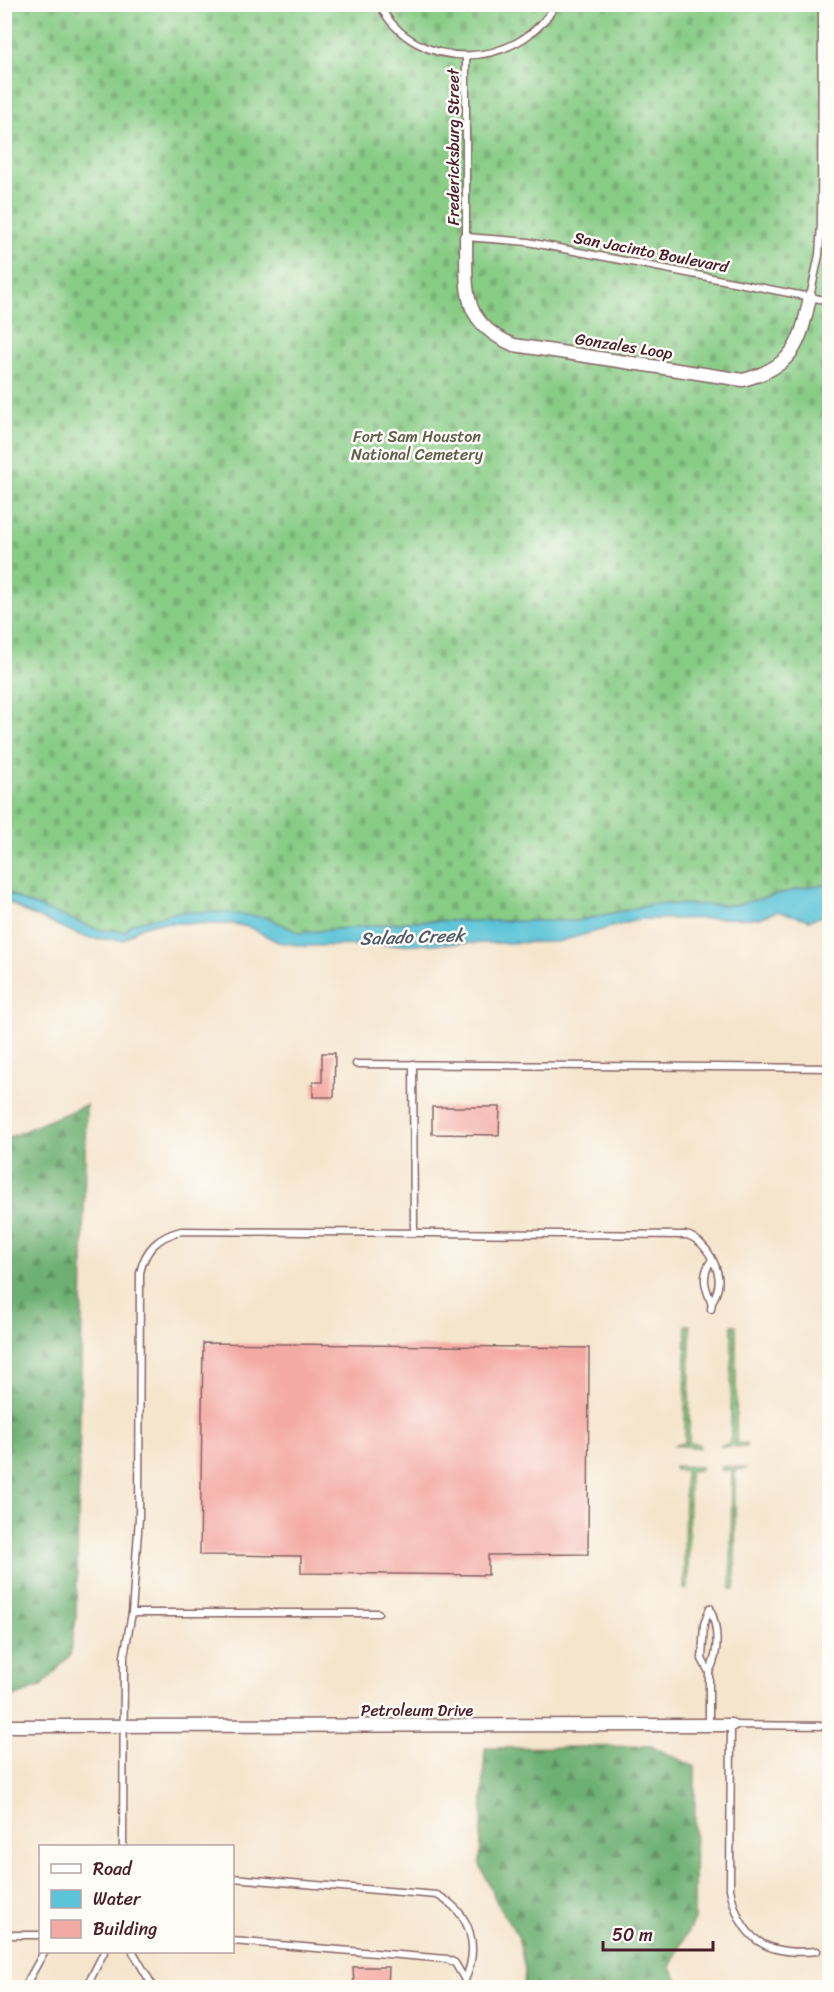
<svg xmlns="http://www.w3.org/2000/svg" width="834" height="1992" font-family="Sriracha,sans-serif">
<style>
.green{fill:url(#green-dots);stroke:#697658;stroke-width:1.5}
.forest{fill:url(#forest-firs);stroke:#5c684f;stroke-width:1.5}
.cemetery{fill:url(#cemetery-stones);stroke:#697658;stroke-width:1.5}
.water{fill:#5bc4d8;stroke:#527282;stroke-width:1.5}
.building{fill:#f4aaa4}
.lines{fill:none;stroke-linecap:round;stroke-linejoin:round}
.lane-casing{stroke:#866464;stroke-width:9}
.street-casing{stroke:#866464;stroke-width:15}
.lane{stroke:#fff;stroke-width:6}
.street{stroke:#fff;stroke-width:12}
.labels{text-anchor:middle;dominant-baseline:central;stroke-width:5;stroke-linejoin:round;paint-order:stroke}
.street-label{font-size:16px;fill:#4a1f2b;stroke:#fdfcf7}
.park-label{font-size:16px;fill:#605c4b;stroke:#fdfcf7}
.water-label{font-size:18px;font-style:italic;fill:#505968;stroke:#fdfcf7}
</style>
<defs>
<pattern id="green-dots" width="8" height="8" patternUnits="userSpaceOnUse" patternTransform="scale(1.5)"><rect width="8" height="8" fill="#88cc86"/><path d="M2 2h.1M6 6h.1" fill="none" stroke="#77af74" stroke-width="1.8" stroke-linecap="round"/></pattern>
<pattern id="forest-firs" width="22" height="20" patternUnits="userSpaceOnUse" patternTransform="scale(1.5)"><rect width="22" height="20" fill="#6eb073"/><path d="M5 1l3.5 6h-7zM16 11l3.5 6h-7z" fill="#5c8f5f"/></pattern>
<pattern id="cemetery-stones" width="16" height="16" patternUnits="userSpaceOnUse" patternTransform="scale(1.5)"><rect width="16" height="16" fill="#88cc86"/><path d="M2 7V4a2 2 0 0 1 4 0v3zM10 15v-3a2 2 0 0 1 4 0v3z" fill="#77af74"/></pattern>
</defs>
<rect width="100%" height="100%" fill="#fdfcf7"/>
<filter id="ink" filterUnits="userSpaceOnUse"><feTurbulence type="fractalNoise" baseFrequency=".0167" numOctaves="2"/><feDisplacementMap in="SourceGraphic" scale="12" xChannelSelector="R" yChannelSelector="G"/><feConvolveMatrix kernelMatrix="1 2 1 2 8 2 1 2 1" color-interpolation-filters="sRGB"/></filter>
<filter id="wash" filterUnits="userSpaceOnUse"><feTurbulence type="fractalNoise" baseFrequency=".008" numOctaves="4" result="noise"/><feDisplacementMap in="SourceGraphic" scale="24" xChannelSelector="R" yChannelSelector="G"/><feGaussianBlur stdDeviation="1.35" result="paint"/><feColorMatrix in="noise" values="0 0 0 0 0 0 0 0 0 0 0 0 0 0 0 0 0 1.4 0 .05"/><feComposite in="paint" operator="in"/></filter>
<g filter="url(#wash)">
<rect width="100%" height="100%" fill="#f5e5cd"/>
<g class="green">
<path d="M686 1325H690L689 1443 699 1444 700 1448 673 1445 685 1443Z"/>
<path d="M732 1325H736V1443L746 1444V1447L720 1446 731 1443Z"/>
<path d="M674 1466 701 1467 699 1470 689 1471 688 1589H684L685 1470H675Z"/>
<path d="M722 1466 747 1468 735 1470V1589H731L732 1470H721Z"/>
</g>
<g class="forest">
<path d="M86 1105 76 1619 70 1655 42 1686 5 1700V1139Z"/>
<path d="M651 1746 695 1767 694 1919 670 1967 682 1987H524L525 1969 518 1936 499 1907 480 1865 485 1748Z"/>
</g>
<path class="cemetery" d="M4 5H829V885L811 886 735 905 653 904 577 921H417L299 933 269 918 177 912 126 931 99 930 23 901 5 891Z"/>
<path class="water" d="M829 885V914L810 920 777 911 760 918 641 919 557 942 304 946 278 942 249 927 233 924 156 923 141 927 123 940 87 938 26 912 4 899 5 891 23 901 99 930 126 931 131 924 177 912H222L269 918 299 933 417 921H577L653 904 735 905 811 886Z"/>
<g id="blocks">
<g class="building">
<path d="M322 1053H335L334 1097H313V1082H322Z"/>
<path d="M432 1107H500L499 1135 432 1134Z"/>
<path d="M203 1343 589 1348 588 1554 488 1555V1575L301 1573V1556L200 1555Z"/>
<path d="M353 1967H389L388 1986H354Z"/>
</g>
</g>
</g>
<g filter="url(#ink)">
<use href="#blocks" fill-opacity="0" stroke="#866464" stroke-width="1.5"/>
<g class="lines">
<defs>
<g id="lane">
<path d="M379 4C415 74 518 71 556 4"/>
<path d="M466 57V237L528 242 830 301"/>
<path d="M810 297 819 255 821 224 822 4"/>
<path d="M356 1064 830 1068"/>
<path d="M413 1064 414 1232"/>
<path d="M711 1261C701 1276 705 1287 711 1302"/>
<path d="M132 1613H378"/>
<path d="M709 1672C720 1652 718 1628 710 1608"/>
<path d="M709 1725V1672L702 1659 704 1624 710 1608"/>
<path d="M123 1846 124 1656 132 1613 139 1518 140 1273C145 1249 158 1237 181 1231L686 1235C706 1240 724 1272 717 1291 715 1298 711 1301 711 1309"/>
<path d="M232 1878 437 1895C471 1913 480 1946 465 1980"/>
<path d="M4 1935H40"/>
<path d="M232 1941 447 1959 455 1963 465 1980 463 1988"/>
<path d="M817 1951C766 1956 740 1940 730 1889L731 1725 830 1726"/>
<path d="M133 1952 154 1988"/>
<path d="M24 1988 44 1952"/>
<path d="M86 1988 104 1952"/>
</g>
<g id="street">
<path d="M466 237C467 288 459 322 514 345L743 380C794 366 800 345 810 297"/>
<path d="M4 1726 731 1725"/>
</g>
</defs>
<use href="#lane" class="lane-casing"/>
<use href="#street" class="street-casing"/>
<use href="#lane" class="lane"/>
<use href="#street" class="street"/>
</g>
</g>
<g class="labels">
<g class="street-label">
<text transform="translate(453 147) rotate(-90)">Fredericksburg Street</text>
<text transform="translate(651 252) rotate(11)">San Jacinto Boulevard</text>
<text transform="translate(624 346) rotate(9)">Gonzales Loop</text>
<text x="417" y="1710">Petroleum Drive</text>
</g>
<g class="park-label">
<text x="417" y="436">Fort Sam Houston<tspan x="417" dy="18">National Cemetery</tspan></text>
</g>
<g class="water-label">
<text transform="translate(412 937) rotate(-2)">Salado Creek</text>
</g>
</g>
<rect width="834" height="1992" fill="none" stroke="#fdfcf7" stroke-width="24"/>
<rect x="39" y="1845" width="195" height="108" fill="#fdfcf7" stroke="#b5a4a5" stroke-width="1.5"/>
<rect x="51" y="1864" width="30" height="9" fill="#ffffff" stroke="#b5a4a5" stroke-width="1.5"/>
<text x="93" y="1875" font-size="18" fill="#4a1f2b">Road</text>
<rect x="51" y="1890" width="30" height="18" fill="#5bc4d8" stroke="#b5a4a5" stroke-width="1.5"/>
<text x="93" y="1905" font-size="18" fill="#4a1f2b">Water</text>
<rect x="51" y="1920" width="30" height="18" fill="#f4aaa4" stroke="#b5a4a5" stroke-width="1.5"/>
<text x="93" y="1935" font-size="18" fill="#4a1f2b">Building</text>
<path d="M603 1941v9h110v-9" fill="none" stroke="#4a1f2b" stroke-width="3"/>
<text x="612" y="1941" font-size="18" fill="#4a1f2b" stroke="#fdfcf7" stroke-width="4.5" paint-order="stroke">50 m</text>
</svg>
